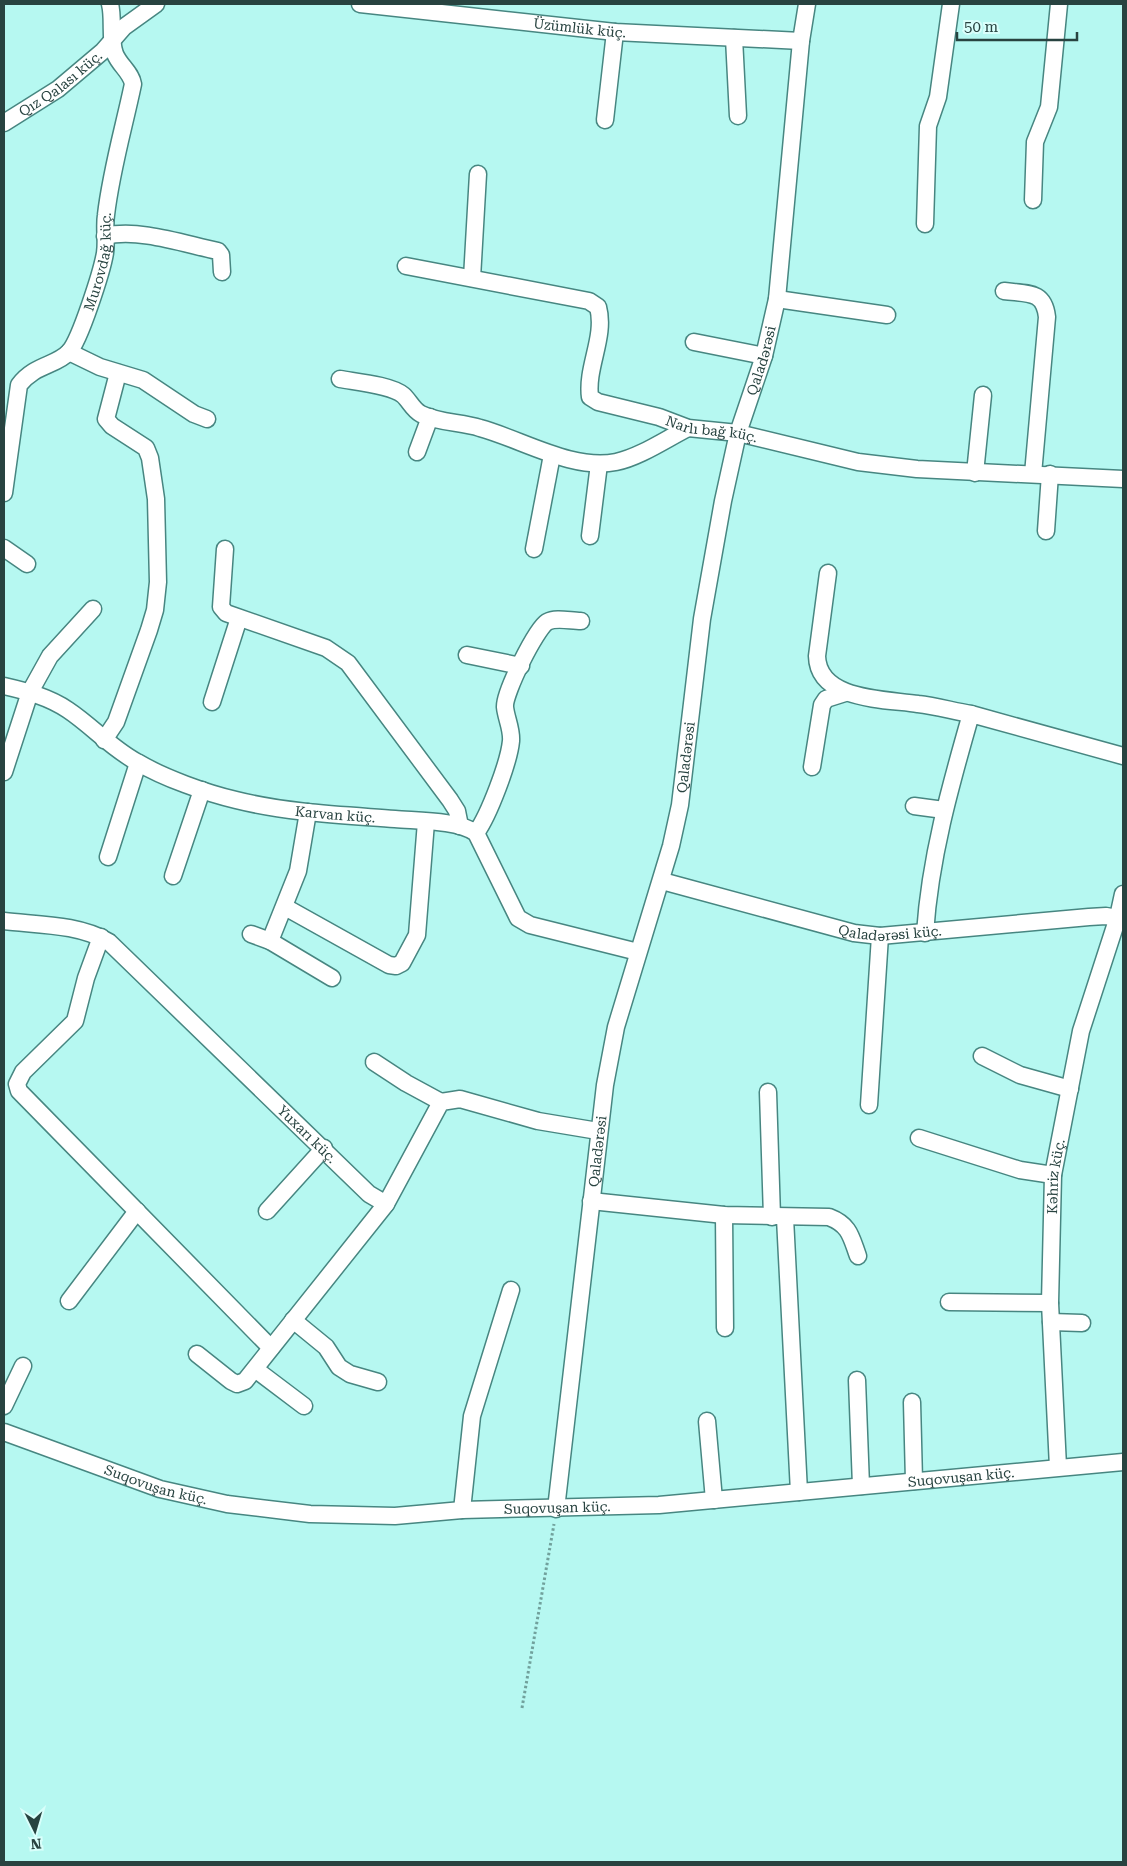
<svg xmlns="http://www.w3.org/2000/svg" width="1127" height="1866" font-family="'Roboto Serif',serif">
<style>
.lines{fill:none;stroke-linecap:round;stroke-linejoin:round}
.minor-casing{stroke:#478681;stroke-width:19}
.path{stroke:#71a19c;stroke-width:3;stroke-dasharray:2.5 2.5;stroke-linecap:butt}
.minor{stroke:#fff;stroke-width:16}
.labels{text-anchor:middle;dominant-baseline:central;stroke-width:4.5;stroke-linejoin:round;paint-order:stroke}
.street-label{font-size:14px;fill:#284340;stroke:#d9fffb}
</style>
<rect width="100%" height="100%" fill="#b6f8f1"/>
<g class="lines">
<defs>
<g id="minor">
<path id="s1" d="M360 4 615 32 801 41"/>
<path d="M734 38 738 116"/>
<path d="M605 120 615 32"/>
<path id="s2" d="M4 123 58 89 103 51 124 27 156 4"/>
<path d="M1033 200 1035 142 1049 107 1059 4"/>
<path d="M925 224 928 126 938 97 951 4"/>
<path d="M105 236C139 228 184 244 218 251L221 255 222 272"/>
<path id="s3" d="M406 266 589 301 598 307C606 337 586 367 590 397L598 402 659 417 688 428 738 433 858 462 917 469 1123 479"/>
<path d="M472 278 478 174"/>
<path d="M1004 291C1027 294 1044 290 1047 317L1033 474"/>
<path d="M777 299 887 315"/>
<path d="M694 342 764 356"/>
<path d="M69 352 100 367 143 380 194 414 207 419"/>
<path d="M340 379C357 382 391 385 403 395 409 400 413 410 421 414 439 423 461 422 480 428 521 439 573 471 616 462 640 457 666 439 688 428"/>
<path d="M417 452 430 417"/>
<path d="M975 473 983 395"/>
<path id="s4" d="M4 493 19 385C35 364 56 366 69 352 80 340 102 271 105 253 107 240 104 227 106 215 111 171 124 127 133 84 131 72 120 66 115 54 109 38 114 20 110 4"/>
<path d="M1046 531 1050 474"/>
<path d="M590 536 599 464"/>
<path d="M4 548 27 564"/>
<path d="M225 549 221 607 226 613 326 648 348 663 450 800 457 811 460 826"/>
<path d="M534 549 552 455"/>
<path d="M828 573 817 656C818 701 886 699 918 704 936 706 953 711 971 714"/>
<path d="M467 655 521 666"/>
<path id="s5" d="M4 686C26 691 49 697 68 710 92 726 111 748 137 762 164 778 206 793 236 800 288 813 342 815 395 819 417 821 458 820 476 833L518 918 530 925 638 952"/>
<path d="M212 702 239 618"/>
<path d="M104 740 116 722 149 630 155 610 158 582 156 499 150 458 146 448 112 426 106 419 118 373"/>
<path d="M812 767 822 705 826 699 845 693"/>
<path d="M4 772 30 692 50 656 93 609"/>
<path d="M914 806 944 810"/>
<path d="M476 833C489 815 509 762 511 741 512 729 506 718 505 707 504 693 536 629 547 622 556 617 570 621 581 621"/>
<path d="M108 857 138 763"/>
<path d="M173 876 202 790"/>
<path id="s6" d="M662 881 854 933 880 936 1089 917 1106 916 1123 919"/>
<path d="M285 907 389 965 396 966 402 963 417 935 426 822"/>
<path id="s7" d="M4 921C38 925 79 924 109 942L369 1194 386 1204 441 1102 460 1099 538 1121 598 1131"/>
<path d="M925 933C930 858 950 787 971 714L1123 756"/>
<path d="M251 934 270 941 332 978"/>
<path d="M101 937 86 978 75 1021 23 1072 17 1084 19 1091 271 1348"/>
<path d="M270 941 298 871 308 812"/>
<path d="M982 1056 1020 1075 1070 1089"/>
<path d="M374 1062 406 1083 441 1102"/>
<path d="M768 1092 772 1217"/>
<path d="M869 1105 880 936"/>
<path d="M919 1138 1020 1170 1053 1175"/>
<path d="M591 1201 724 1215 829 1217C850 1225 851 1237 858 1256"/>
<path d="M267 1211 324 1148"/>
<path d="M724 1215 725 1328"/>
<path d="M785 1218 799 1492"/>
<path d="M69 1301 137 1211"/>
<path d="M949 1302 1050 1303"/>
<path d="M293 1320 326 1347 339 1367 350 1374 378 1382"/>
<path d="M1051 1322 1082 1323"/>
<path d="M197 1354 231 1381 237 1384 245 1381 386 1204"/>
<path d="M255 1369 304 1406"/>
<path d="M857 1380 861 1486"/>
<path d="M912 1402 914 1481"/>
<path d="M4 1406 23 1366"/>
<path d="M707 1421 714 1500"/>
<path id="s8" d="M4 1432 160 1489 227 1504 310 1514 395 1516 462 1510 659 1505 1123 1462"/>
<path id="s9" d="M1058 1467 1050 1303 1053 1175 1081 1031 1118 917 1123 894"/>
<path id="s10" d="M556 1509 605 1085 616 1027 671 846 680 805 702 619 723 501 738 433 764 356 777 299 801 41 807 4"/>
<path d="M462 1510 472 1416 511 1290"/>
</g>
</defs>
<use href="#minor" class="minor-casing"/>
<path class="path" d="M522 1708 554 1524"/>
<use href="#minor" class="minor"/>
</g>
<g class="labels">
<g class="street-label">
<text stroke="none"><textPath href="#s1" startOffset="221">Üzümlük küç.</textPath></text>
<text stroke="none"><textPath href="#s2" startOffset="69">Qız Qalası küç.</textPath></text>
<text stroke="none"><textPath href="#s4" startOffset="266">Murovdağ küç.</textPath></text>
<text stroke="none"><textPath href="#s10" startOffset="1170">Qaladərəsi</textPath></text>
<text stroke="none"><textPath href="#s3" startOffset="415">Narlı bağ küç.</textPath></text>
<text stroke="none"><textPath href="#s10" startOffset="765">Qaladərəsi</textPath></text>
<text stroke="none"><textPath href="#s5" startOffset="362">Karvan küç.</textPath></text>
<text stroke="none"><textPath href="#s6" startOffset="235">Qaladərəsi küç.</textPath></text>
<text stroke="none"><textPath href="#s7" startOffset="384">Yuxarı küç.</textPath></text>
<text stroke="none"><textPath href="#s10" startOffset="360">Qaladərəsi</textPath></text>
<text stroke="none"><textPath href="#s9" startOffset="291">Kəhriz küç.</textPath></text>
<text stroke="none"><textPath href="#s8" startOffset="971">Suqovuşan küç.</textPath></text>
<text stroke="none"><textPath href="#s8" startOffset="161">Suqovuşan küç.</textPath></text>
<text stroke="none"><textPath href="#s8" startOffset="566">Suqovuşan küç.</textPath></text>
</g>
</g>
<rect width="1127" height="1866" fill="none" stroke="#284340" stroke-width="10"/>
<g transform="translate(35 1831) rotate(175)" stroke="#d9fffb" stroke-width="4" paint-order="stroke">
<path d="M0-4L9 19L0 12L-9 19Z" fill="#284340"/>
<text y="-8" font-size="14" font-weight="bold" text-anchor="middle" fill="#284340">N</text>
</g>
<path d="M957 32v8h120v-8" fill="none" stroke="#284340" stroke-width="2.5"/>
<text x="964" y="32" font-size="15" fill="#284340" stroke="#d9fffb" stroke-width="4" paint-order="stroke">50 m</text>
</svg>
